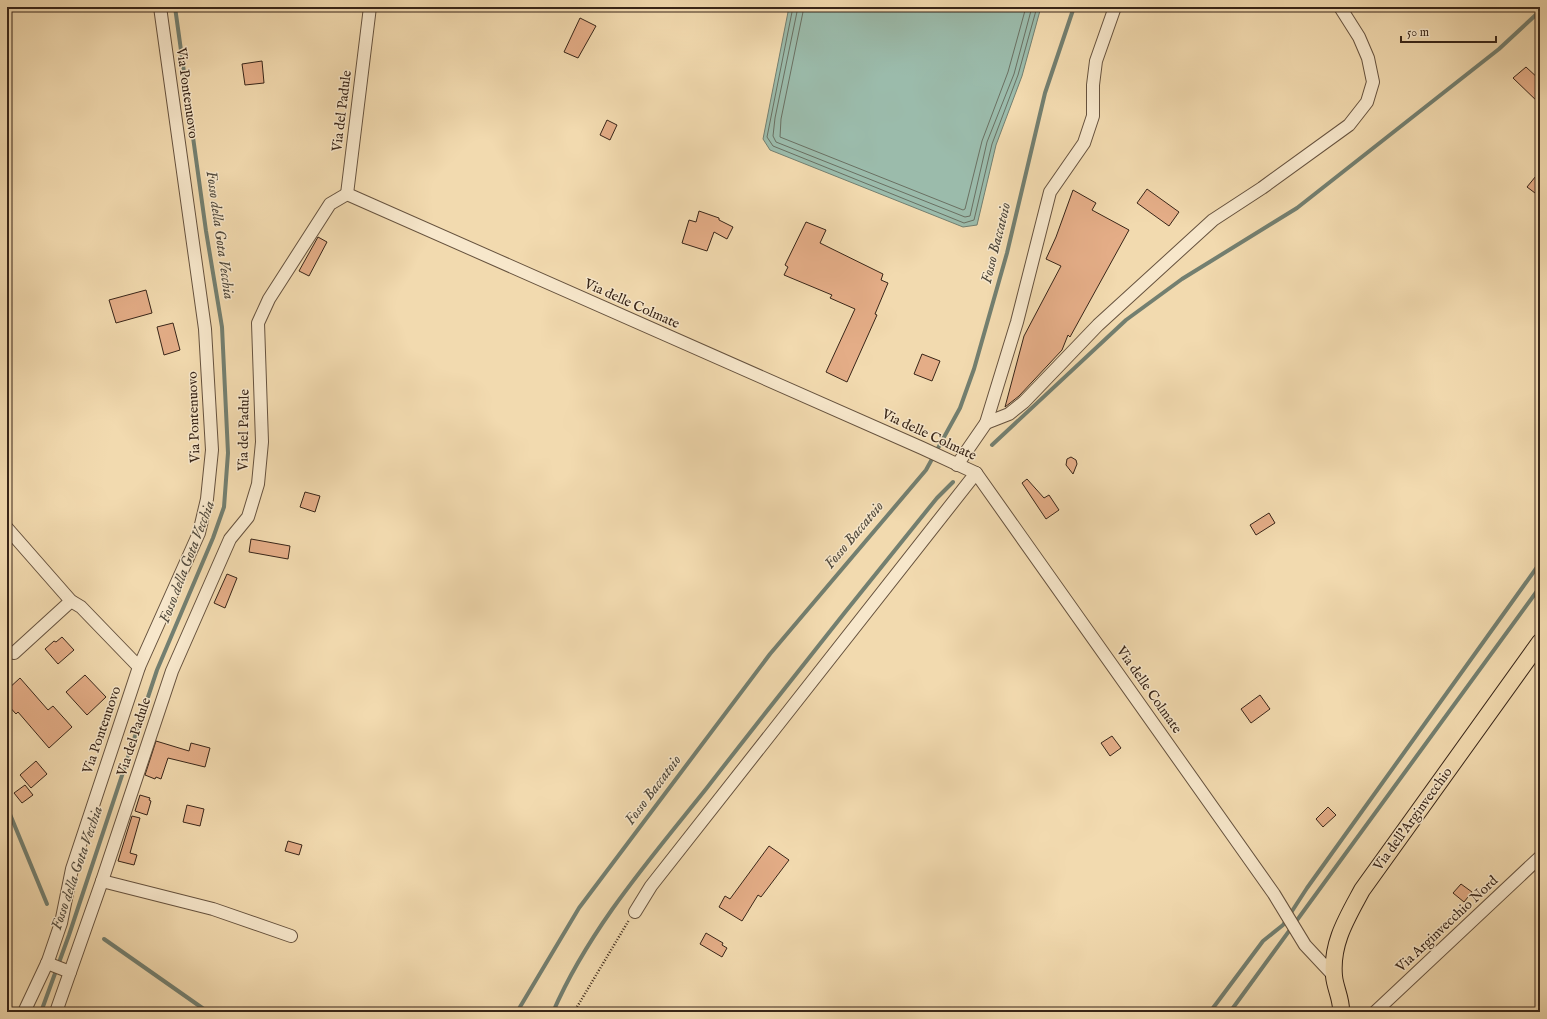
<svg xmlns="http://www.w3.org/2000/svg" width="1547" height="1019" font-family="'IM FELL English',serif">
<style>
.water{fill:#9bbbab;stroke:#737f70}
.lines{fill:none;stroke-linecap:round;stroke-linejoin:round}
.shore{stroke:#6a7062;stroke-width:1}
.stream{stroke:#737f70;stroke-width:4}
.building{fill:#e4ad87;stroke:#382518}
.minor-casing{stroke:#66523e;stroke-width:14}
.major-casing{stroke:#382518;stroke-width:18}
.path{stroke:#382518;stroke-width:2.5;stroke-dasharray:1 2;stroke-linecap:butt}
.minor{stroke:#f7e7cb;stroke-width:12}
.major{stroke:#f2daaf;stroke-width:16}
.labels{text-anchor:middle;dominant-baseline:central;stroke-width:3;stroke-linejoin:round;paint-order:stroke}
.street-label{font-size:14px;fill:#382518;stroke:#f7e7cb}
.water-label{font-size:15px;font-style:italic;fill:#514a3d;stroke:#f7e7cb}
</style>
<rect width="100%" height="100%" fill="#f2daaf"/>
<filter id="stains"><feTurbulence type="fractalNoise" baseFrequency=".005" numOctaves="4"/><feColorMatrix values="0 0 0 0 .2 0 0 0 0 .09 0 0 0 0 .02 0 0 0 .5 -.17"/></filter>
<radialGradient id="worn" r=".72"><stop offset=".6" stop-color="#630" stop-opacity="0"/><stop offset="1" stop-color="#630" stop-opacity=".3"/></radialGradient>
<path class="water" d="M789 7H1041L1022 76 996 145 977 225 963 227 770 150 763 139Z"/>
<g class="lines">
<g class="shore">
<path d="M793 7 767 137 773 146 964 223 974 220 992 144 1018 75 1037 7"/>
<path d="M798 7 775 118 773 136 776 142 965 217 970 216 987 142 1014 74 1032 7"/>
<path d="M804 7 781 119 780 137 963 210 965 209 982 141 1008 72 1026 7"/>
</g>
<g class="stream">
<path d="M992 445 1126 320 1182 279 1297 208 1499 49 1540 11"/>
<path d="M7 807 47 904"/>
<path d="M104 939 208 1012"/>
<path d="M41 1012 69 935 157 670 213 538 224 507 228 453 222 327 206 231 175 7"/>
<path d="M517 1012 579 908 770 654 926 470 960 408 974 369 1007 253 1045 93 1074 7"/>
<path d="M553 1012C589 929 650 859 706 789 782 691 859 594 937 498L953 482"/>
<path d="M1210 1012 1263 941 1283 925 1307 888 1540 563"/>
<path d="M1230 1012 1540 587"/>
</g>
</g>
<g class="building">
<path d="M580 18 596 26 578 58 564 52Z"/>
<path d="M262 61 264 83 245 85 242 64Z"/>
<path d="M1526 67 1540 80V104L1513 78Z"/>
<path d="M607 120 617 125 610 140 600 135Z"/>
<path d="M1540 171V188L1535 193 1527 187Z"/>
<path d="M1147 189 1179 212 1169 226 1137 203Z"/>
<path d="M1073 190 1096 203 1092 210 1129 230 1070 337 1068 335 1062 350 1019 396 1005 407 1024 336 1061 266 1046 259 1056 237Z"/>
<path d="M699 211 719 218V220L733 227 727 239 714 232 707 251 682 243 689 220 696 222Z"/>
<path d="M806 222 826 230 820 243 883 274 881 280 888 283 875 314 877 315 847 382 826 372 855 309 830 298 832 295 784 275 788 267 785 265Z"/>
<path d="M318 237 327 242 309 276 299 271Z"/>
<path d="M146 290 152 313 116 323 109 300Z"/>
<path d="M173 323 180 350 164 355 157 327Z"/>
<path d="M922 354 940 361 932 381 914 374Z"/>
<path d="M1071 457 1076 460 1077 464 1073 474 1066 465 1067 459Z"/>
<path d="M1027 479 1044 498 1049 495 1059 510 1046 519 1022 483Z"/>
<path d="M305 492 320 496 315 512 300 507Z"/>
<path d="M1269 513 1275 523 1256 535 1250 525Z"/>
<path d="M251 539 290 546 288 559 249 552Z"/>
<path d="M227 574 237 578 225 608 214 603Z"/>
<path d="M62 637 74 650 58 664 45 649 54 641 56 642Z"/>
<path d="M85 675 106 697 87 715 66 692Z"/>
<path d="M20 678 48 710 53 706 72 727 49 748 18 712 16 714 7 704V690Z"/>
<path d="M1260 695 1270 709 1251 723 1241 709Z"/>
<path d="M1112 736 1121 748 1110 756 1101 743Z"/>
<path d="M156 741 189 751 191 743 210 748 205 767 168 758 161 779 156 777 155 779 145 775Z"/>
<path d="M36 761 47 774 31 788 20 775Z"/>
<path d="M25 785 33 795 22 803 14 793Z"/>
<path d="M140 795 150 798 149 800 151 801 147 815 135 811Z"/>
<path d="M187 805 204 809 200 826 183 822Z"/>
<path d="M1328 807 1336 815 1323 827 1316 819Z"/>
<path d="M132 816 140 818 130 853 137 855 134 865 118 861Z"/>
<path d="M288 841 302 845 299 855 285 851Z"/>
<path d="M769 846 789 860 761 897 758 895 742 921 719 907 725 896 730 899Z"/>
<path d="M1461 884 1472 892 1464 902 1453 893Z"/>
<path d="M706 933 723 943 722 945 727 948 722 957 700 944Z"/>
</g>
<g class="lines">
<defs>
<g id="minor">
<path d="M347 194 922 448 976 473 1274 894 1305 945 1334 976"/>
<path d="M347 194 370 7"/>
<path d="M986 423 1009 414 1024 402 1098 325 1213 220 1262 188 1349 125 1367 102 1373 82 1368 58 1359 37 1340 7"/>
<path d="M957 465 986 423 1017 322 1050 192 1084 143 1093 116V85L1096 61 1115 7"/>
<path d="M7 528 71 601 81 607 139 667"/>
<path d="M14 653 71 601"/>
<path d="M102 881 213 909 291 936"/>
<path d="M635 912 651 886 976 473"/>
<path d="M47 963 70 972"/>
<path d="M24 1012 48 961 61 923 72 869 139 667 199 533 207 499 212 450 205 329 160 7"/>
<path d="M56 1012 102 881 172 671 230 539 248 517 258 484 262 442 258 323 269 299 330 204 347 194"/>
<path d="M1375 1012 1540 857"/>
</g>
<path id="major" d="M1341 1012C1342 1000 1335 988 1334 976 1331 943 1347 918 1362 890L1540 642"/>
</defs>
<use href="#minor" class="minor-casing"/>
<use href="#major" class="major-casing"/>
<path class="path" d="M574 1012 629 920"/>
<use href="#minor" class="minor"/>
<use href="#major" class="major"/>
</g>
<g class="labels">
<g class="street-label">
<text transform="translate(187 93) rotate(82)">Via Pontenuovo</text>
<text transform="translate(342 111) rotate(-83)">Via del Padule</text>
<text transform="translate(632 304) rotate(24)">Via delle Colmate</text>
<text transform="translate(194 417) rotate(-92)">Via Pontenuovo</text>
<text transform="translate(244 430) rotate(-89)">Via del Padule</text>
<text transform="translate(929 435) rotate(25)">Via delle Colmate</text>
<text transform="translate(1149 690) rotate(55)">Via delle Colmate</text>
<text transform="translate(102 730) rotate(-71)">Via Pontenuovo</text>
<text transform="translate(134 737) rotate(-72)">Via del Padule</text>
<text transform="translate(1413 819) rotate(-54)">Via dell'Arginvecchio</text>
<text transform="translate(1447 924) rotate(-43)">Via Arginvecchio Nord</text>
</g>
<g class="water-label">
<text transform="translate(220 235) rotate(82)">Fosso della Gota Vecchia</text>
<text transform="translate(996 243) rotate(-76)">Fosso Baccatoio</text>
<text transform="translate(854 535) rotate(-50)">Fosso Baccatoio</text>
<text transform="translate(187 562) rotate(-69)">Fosso della Gota Vecchia</text>
<text transform="translate(653 790) rotate(-53)">Fosso Baccatoio</text>
<text transform="translate(77 868) rotate(-71)">Fosso della Gota Vecchia</text>
</g>
</g>
<rect width="1547" height="1019" fill="none" stroke="#f2daaf" stroke-width="24"/>
<rect x="8" y="8" width="1531" height="1003" fill="none" stroke="#382518" stroke-width="2"/>
<rect x="12" y="12" width="1523" height="995" fill="none" stroke="#382518"/>
<path d="M1401 36v6h95v-6" fill="none" stroke="#382518" stroke-width="2"/>
<text x="1407" y="36" font-size="12" fill="#382518" stroke="#f7e7cb" stroke-width="3" paint-order="stroke">50 m</text>
<rect width="100%" height="100%" filter="url(#stains)"/>
<rect width="100%" height="100%" fill="url(#worn)"/>
</svg>
